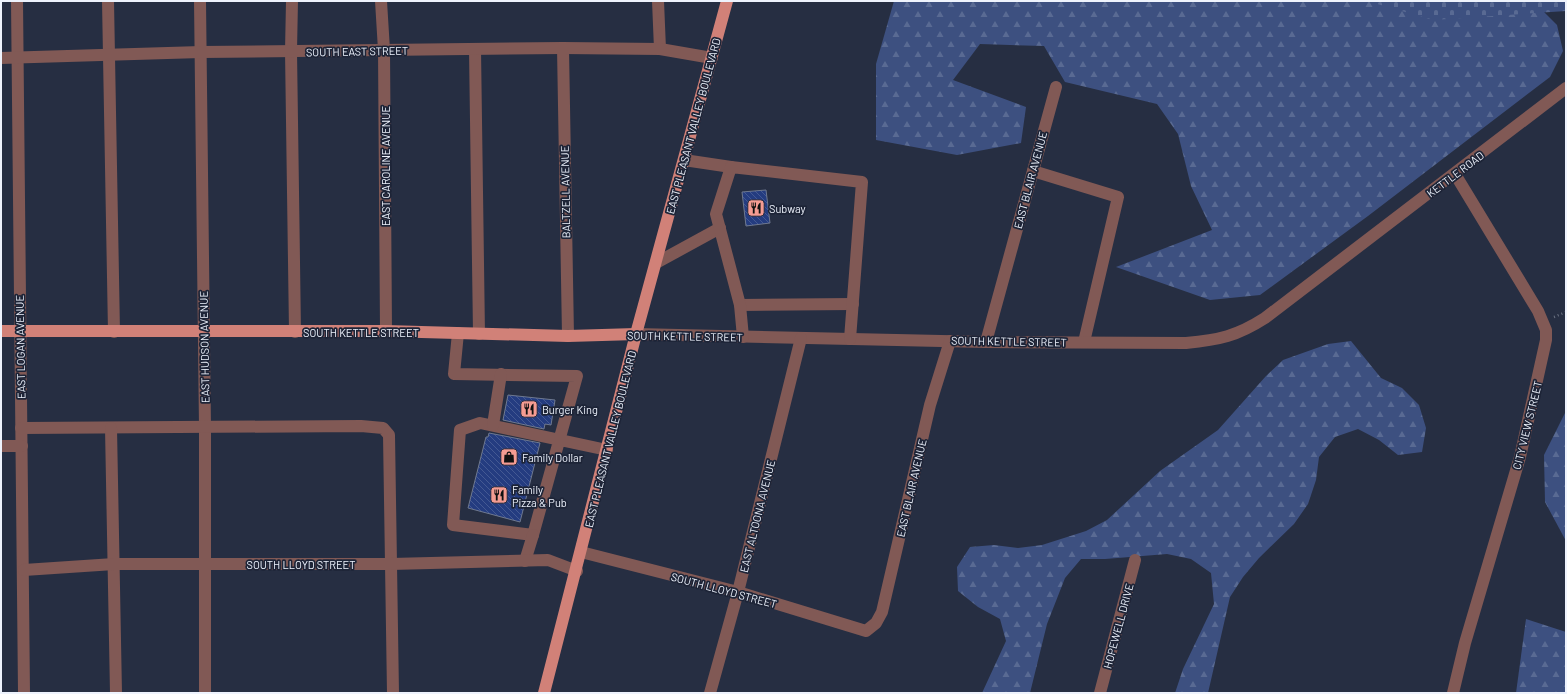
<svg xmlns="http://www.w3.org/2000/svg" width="1567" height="694" font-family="Barlow,sans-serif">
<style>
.forest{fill:url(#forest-firs)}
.cemetery{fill:url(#cemetery-stones)}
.building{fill:url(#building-back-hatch);stroke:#6f7990}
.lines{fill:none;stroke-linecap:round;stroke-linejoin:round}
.path{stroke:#6c7383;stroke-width:2.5;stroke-dasharray:1 3;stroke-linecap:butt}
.minor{stroke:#815955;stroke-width:12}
.major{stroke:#d18178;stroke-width:12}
.labels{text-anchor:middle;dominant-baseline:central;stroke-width:3.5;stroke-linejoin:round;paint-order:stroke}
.street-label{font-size:11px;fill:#eef3fd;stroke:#1d2437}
.poi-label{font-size:11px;fill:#eef3fd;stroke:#1d2437;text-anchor:start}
</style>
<defs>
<pattern id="forest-firs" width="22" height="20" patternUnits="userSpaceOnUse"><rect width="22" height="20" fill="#3d5080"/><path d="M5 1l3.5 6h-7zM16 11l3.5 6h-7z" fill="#596a93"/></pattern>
<pattern id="cemetery-stones" width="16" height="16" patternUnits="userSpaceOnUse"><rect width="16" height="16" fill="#3d5080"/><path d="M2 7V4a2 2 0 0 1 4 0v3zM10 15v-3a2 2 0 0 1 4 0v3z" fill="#596a93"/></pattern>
<pattern id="building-back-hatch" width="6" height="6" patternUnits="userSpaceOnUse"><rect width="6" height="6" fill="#243c80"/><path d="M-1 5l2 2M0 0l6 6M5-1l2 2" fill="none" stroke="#445993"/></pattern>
</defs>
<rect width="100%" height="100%" fill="#262e42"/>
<g class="forest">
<path d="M894 1H1533L1557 25 1563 51 1550 77 1368 216 1260 295 1210 300 1116 267 1212 230 1191 186 1178 134 1157 104 1065 82 1044 46 980 44 953 80 1026 107 1021 143 957 155 876 140V64Z"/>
<path d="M1351 341 1381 378 1402 388 1419 405 1426 428 1422 452 1398 455 1379 440 1358 429 1335 437 1319 457 1316 480 1308 504 1294 524 1259 558 1243 577 1230 597 1208 693H1175L1183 669 1214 604 1211 573 1191 559 1167 554 1105 559H1081L1065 578 1047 624 1030 693H982L1006 641 1000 619 978 607 958 591 957 567 970 547 994 545 1018 548 1042 545 1086 531 1107 520 1160 471 1218 430 1266 376 1283 360 1328 344Z"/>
<path d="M1566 411V541L1545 502 1544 455Z"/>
<path d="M1526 619 1566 632V693H1516Z"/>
</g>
<path class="cemetery" d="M1367 1H1566V11L1433 20Z"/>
<g class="building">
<path d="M766 190 770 223 746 226 742 192Z"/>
<path d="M508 395 555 400 551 425 545 424 544 429 503 420Z"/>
<path d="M489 433 540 443 520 522 468 508 486 437H488Z"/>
</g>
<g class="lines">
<path class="path" d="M1554 317 1566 312"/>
<g class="minor">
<path d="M17 1 24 693"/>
<path d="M108 1 114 332"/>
<path d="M200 1 205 428V693"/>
<path d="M292 1 291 51 295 332"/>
<path d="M381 1 384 50 386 331"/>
<path d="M658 1 660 49"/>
<path d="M563 48 568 336"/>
<path d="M475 49 479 334"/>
<path d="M1 58 201 52 563 48 660 49 712 58"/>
<path d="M684 160 731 167"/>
<path d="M1033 171 1118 197 1084 342"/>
<path d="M656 263 720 228"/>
<path d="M740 305 853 304"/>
<path d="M458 333 454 374 577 376 533 535 453 525 460 430 480 423 607 450"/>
<path d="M636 334 986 342 1186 343C1219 340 1237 336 1265 318L1566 88"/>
<path d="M743 337 740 305 716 214 731 167 862 182 850 339"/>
<path d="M986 342 1056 87"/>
<path d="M493 425 501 374"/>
<path d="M21 428 361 426 383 428 389 435 393 693"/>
<path d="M111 428 116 693"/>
<path d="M1 446H22"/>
<path d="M581 552 738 592 866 631 876 623 882 612 930 405 950 341"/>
<path d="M525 561 533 535"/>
<path d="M24 570 114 564H391L548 560 577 571"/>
<path d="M710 693 738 592 801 338"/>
<path d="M1100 693 1135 560"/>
<path d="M1453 693 1465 643 1520 457 1546 340V330L1538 311 1455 174"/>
</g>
<g class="major">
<path d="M1 331H386L568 336 636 334"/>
<path d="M544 693 636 334 727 1"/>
</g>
</g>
<defs>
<symbol id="restaurant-square" viewBox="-11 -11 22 22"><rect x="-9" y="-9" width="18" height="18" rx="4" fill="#f59c92" stroke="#1d2437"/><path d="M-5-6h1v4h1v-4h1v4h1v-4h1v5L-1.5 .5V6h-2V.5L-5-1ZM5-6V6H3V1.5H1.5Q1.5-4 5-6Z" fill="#111"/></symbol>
<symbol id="shop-square" viewBox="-11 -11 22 22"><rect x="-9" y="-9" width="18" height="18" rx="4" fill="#f59c92" stroke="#1d2437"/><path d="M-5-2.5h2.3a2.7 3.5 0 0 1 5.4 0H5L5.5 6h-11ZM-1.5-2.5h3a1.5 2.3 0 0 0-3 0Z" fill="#111"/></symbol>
</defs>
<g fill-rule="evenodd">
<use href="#restaurant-square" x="746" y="198" width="20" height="20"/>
<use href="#restaurant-square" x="519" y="399" width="20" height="20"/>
<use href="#shop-square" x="499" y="447" width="20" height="20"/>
<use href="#restaurant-square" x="489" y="485" width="20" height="20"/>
</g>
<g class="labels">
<g class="street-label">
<text transform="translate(357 51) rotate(-1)">SOUTH EAST STREET</text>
<text transform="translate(693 126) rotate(-75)">EAST PLEASANT VALLEY BOULEVARD</text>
<text transform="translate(385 166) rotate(-90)">EAST CAROLINE AVENUE</text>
<text transform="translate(1455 174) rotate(-37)">KETTLE ROAD</text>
<text transform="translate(1030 180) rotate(-75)">EAST BLAIR AVENUE</text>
<text transform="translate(565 192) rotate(-91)">BALTZELL AVENUE</text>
<text x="361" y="332">SOUTH KETTLE STREET</text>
<text transform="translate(685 336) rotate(1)">SOUTH KETTLE STREET</text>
<text transform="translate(1009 341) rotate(1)">SOUTH KETTLE STREET</text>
<text transform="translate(20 347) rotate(-91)">EAST LOGAN AVENUE</text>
<text transform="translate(204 347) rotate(-91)">EAST HUDSON AVENUE</text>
<text transform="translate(1527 425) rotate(-76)">CITY VIEW STREET</text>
<text transform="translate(610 439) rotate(-76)">EAST PLEASANT VALLEY BOULEVARD</text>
<text transform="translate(911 488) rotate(-77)">EAST BLAIR AVENUE</text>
<text transform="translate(757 516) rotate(-76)">EAST ALTOONA AVENUE</text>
<text x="301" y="564">SOUTH LLOYD STREET</text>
<text transform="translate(724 590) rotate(15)">SOUTH LLOYD STREET</text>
<text transform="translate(1118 626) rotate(-75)">HOPEWELL DRIVE</text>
</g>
<g class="poi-label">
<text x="769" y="208">Subway</text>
<text x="542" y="409">Burger King</text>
<text x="522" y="457">Family Dollar</text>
<text x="512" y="489">Family<tspan x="512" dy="13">Pizza &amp; Pub</tspan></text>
</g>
</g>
<rect width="1567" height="694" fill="none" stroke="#eef3fd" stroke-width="4"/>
</svg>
